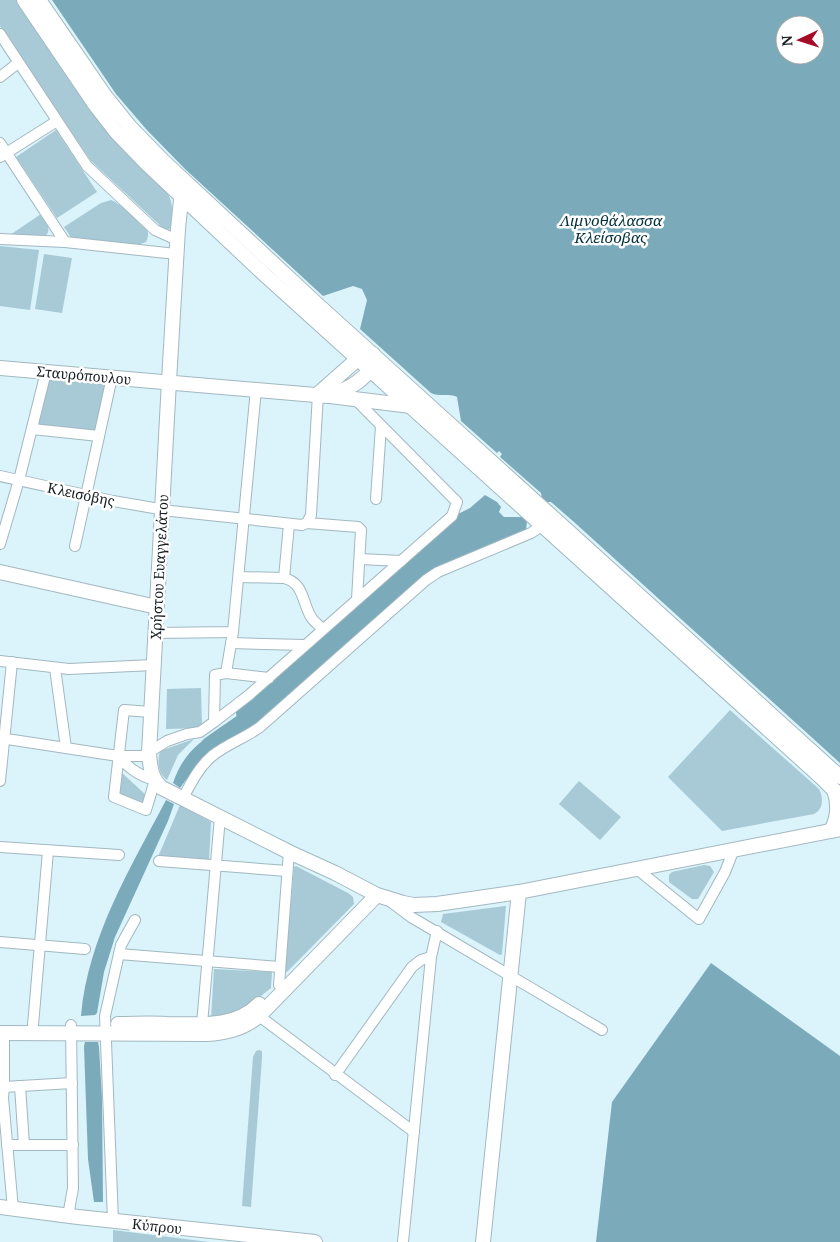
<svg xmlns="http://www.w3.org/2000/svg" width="840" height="1242" font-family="'Noto Serif',serif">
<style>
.green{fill:#a7cad6}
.water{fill:#7baaba;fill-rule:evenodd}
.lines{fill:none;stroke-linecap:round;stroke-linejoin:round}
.river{stroke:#7baaba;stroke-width:16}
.street-casing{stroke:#a2b8c0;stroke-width:12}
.secondary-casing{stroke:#a2b8c0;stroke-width:16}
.street{stroke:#fff;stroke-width:10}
.secondary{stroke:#fff;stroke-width:14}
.labels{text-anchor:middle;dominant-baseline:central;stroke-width:5;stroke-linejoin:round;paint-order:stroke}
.street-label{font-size:14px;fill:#161e21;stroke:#fff}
.water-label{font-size:15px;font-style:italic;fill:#02313d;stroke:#fff}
</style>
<rect width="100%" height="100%" fill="#dbf3fb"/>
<g class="green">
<path d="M0 0H17L167 192C173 202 175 220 169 230L164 229 151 217 91 161 0 26Z"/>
<path d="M56 130 97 192 57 218 16 157Z"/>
<path d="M111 200C119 203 143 222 147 230 149 234 148 238 146 242L138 245 72 239 64 227 101 203Z"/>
<path d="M41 214C45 221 52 228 46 236L10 235Z"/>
<path d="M0 246 39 250 30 310 0 306Z"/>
<path d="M44 254 72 258 62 313 35 309Z"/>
<path d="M46 372 112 377 99 436 32 429Z"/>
<path d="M201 688 202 728 166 729 167 689Z"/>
<path d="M730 710 819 789C824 799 823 809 814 814L722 831 668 777Z"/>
<path d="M194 739 178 755 167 780C158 773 157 762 160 751Z"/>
<path d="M120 771 148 797 144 805 118 793Z"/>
<path d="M579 781 621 817 600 840 559 804Z"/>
<path d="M180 805 211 822 209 862 158 857Z"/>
<path d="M704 865 710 866 714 872 698 899H692L669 882V875L672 872Z"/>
<path d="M296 866 348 893 353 897 354 904 287 972 285 970 294 867Z"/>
<path d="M505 906H506L502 954 500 955 441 922 443 914Z"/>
<path d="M214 969 272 972 271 988 238 1014 211 1019Z"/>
<path d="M259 1050 262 1051V1058L251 1207 242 1206 253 1057 256 1051Z"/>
<path d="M113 1230 209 1242H113Z"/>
</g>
<g class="water">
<path d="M52 0H840V763L574 522 551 502H546L542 498 541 493 500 457 502 454 499 451 497 453 461 421 457 397C449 393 439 397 431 393L360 329 367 300 362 289 353 286 323 296 185 169 146 129 116 94ZM785 25H815V55H785Z"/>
<path d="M485 495 497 502 501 507 499 512 504 517H522L527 521 526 530 428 573 255 724 247 732 232 739V734L238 730 236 712 241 707 312 647 456 515 470 508Z"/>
<path d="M235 721 237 728 226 732 230 739 202 758 180 788 173 783C183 754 198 743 223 726L224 729 231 728 230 723Z"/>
<path d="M166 800 174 804 168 821 115 937 104 972 97 1013 95 1015 81 1016C88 937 130 869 166 800Z"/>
<path d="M711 963 840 1056V1242H596L612 1102Z"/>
<path d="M85 1042H98L99 1047 102 1098 103 1202H94L88 1159 84 1046Z"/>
</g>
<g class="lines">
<path class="river" d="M209 745 255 713"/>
<defs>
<g id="street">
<path d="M0 34 87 166 155 230 177 240"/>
<path d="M0 77 18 63"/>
<path d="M0 143 65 242"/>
<path d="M0 157 57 121"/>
<path d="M0 239 65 242 176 254"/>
<path d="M32 429 99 436"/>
<path d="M0 476 113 501 171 511 302 525 307 523 311 515 318 394"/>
<path d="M376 499 381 426"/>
<path d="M307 523 358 527 361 530 357 599"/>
<path d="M0 544 19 480 46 372"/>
<path d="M75 546 112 377"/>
<path d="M360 559 401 561"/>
<path d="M239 577 284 578C304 583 302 602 311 617 314 622 319 625 322 629"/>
<path d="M284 578 289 524"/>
<path d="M155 633 233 632 256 389"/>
<path d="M231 643 304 645"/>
<path d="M0 661 69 669 153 665"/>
<path d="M55 668 66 748"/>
<path d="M226 673 269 678"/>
<path d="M214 722 215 675 226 673 233 632"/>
<path d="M0 738 118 756H143L167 741 187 734 200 732 214 722 249 695 452 516 457 502 355 399"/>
<path d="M118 756C129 768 139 776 155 780L146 810 114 797 124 710 151 712"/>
<path d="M0 781 12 662"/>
<path d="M183 798C191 783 199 767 212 756 227 744 245 738 260 727L426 580 438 572 531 533 543 525"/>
<path d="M0 847 119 855"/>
<path d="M159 861 287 871"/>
<path d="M637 869 699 919 725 872 734 849"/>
<path d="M391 902 411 917 602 1030"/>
<path d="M0 942 85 949"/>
<path d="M119 954 280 967"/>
<path d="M279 985 289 852"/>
<path d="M255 1013 414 1132"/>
<path d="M202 1024 220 817"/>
<path d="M33 1025 48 851"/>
<path d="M335 1075 412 967 421 960 431 957"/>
<path d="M20 1086 24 1145"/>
<path d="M0 1087H4V1033"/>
<path d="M7 1145H73"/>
<path d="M13 1209 3 1098 4 1087 72 1083"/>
<path d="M68 1216 73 1188 71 1025"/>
<path d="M113 1221 105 1016 121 945 135 920"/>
<path d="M403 1242 431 957 437 931"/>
</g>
<g id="secondary">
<path d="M24 0 96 106 117 133 146 163 265 275 822 778 840 796"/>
<path d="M39 0 105 96 130 127 163 161 319 306 840 777"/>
<path d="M183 180 178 229 169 381 149 753C150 766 151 779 162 788L289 852 335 873 377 895 403 903 414 905 437 904 519 892 840 829"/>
<path d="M0 368 327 396C345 391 376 377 373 354L361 356 318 394"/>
<path d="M330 396 411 406"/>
<path d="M0 572 157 607"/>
<path d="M831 831C838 818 839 804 834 790"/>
<path d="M118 1024C134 1024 150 1023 166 1024 197 1024 235 1029 259 1004"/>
<path d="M0 1033 207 1034C227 1033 246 1028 261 1014L377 895"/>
<path d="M0 1207 78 1217 315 1242"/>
<path d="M483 1242 519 892"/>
</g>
</defs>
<use href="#street" class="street-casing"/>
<use href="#secondary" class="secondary-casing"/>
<use href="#street" class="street"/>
<use href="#secondary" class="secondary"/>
</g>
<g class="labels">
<g class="street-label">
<text transform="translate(84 375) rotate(5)">Σταυρόπουλου</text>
<text transform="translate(81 494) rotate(12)">Κλεισόβης</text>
<text transform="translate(159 567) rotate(-87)">Χρήστου Ευαγγελάτου</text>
<text transform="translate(157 1226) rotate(6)">Κύπρου</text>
</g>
<g class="water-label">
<text x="611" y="220">Λιμνοθάλασσα<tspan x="611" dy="17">Κλείσοβας</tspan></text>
</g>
</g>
<g transform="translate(800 40) rotate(266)"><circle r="24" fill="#ffffff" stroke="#a2a5a6"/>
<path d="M0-4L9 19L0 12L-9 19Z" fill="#a50b27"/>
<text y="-8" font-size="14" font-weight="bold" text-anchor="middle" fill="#161e21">N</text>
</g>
</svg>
